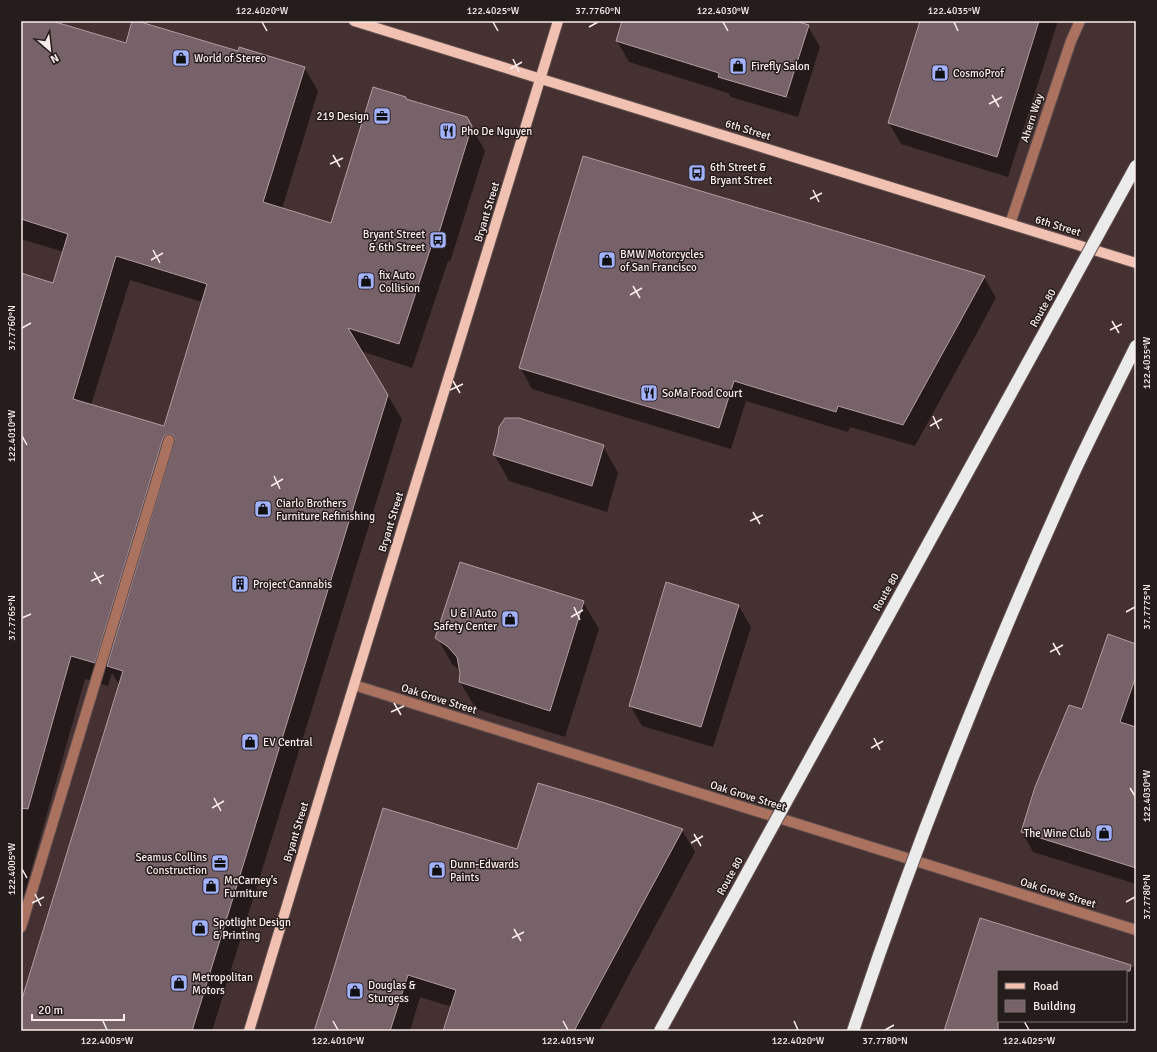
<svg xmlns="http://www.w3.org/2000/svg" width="1157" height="1052" font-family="Signika,sans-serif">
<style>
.shadow{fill:#0007;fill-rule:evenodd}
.building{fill:#776269;stroke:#b39ca3;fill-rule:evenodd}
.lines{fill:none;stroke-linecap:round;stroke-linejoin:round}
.minor-casing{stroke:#624f4f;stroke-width:12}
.major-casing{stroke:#624f4f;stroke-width:12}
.minor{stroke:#ab725f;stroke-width:10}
.major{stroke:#f1c1b1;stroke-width:10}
.highway-bridge-casing{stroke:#624f4f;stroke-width:14;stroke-linecap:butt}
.highway-bridge{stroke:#ebebeb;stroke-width:12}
.ticks{fill:none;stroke:#faedec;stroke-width:1.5}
.labels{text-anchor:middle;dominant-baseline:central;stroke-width:3;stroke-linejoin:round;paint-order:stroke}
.poi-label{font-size:11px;fill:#faedec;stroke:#251c1c;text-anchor:start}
.street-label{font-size:11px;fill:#faedec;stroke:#251c1c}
.neatline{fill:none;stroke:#faedec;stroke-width:1.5}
.ticks-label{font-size:10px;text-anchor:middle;fill:#faedec}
</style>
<rect width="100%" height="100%" fill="#453131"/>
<g class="shadow">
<path d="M21 21H49L126 44 134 21 238 52 304 67 318 91 282 209 332 224 406 98 407 100 466 117 485 151 450 262 448 261 412 368 361 351 402 419 212 1031H21V1001L49 915 120 686 112 673 108 686 85 679 21 906V274L54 284 64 252 21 239ZM130 280 202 302 165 427 91 405Z"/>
<path d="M623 21H792L808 26 820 47 798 117 731 97 728 93 629 62 617 41ZM720 76 791 98V99L720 78Z"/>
<path d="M921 21H1058L1008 177 901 144 889 123Z"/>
<path d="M984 277 996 298 915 446 850 427 848 432 746 401 731 449 532 389 520 367Z"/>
<path d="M603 446 618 473 607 512 509 481 494 454Z"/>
<path d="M583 602 599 629 565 737 476 709 460 682 461 671 452 664 437 637Z"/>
<path d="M739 606 751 627 713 747 642 726 630 705Z"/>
<path d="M1136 645V884L1033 852 1022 832 1083 711Z"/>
<path d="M682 830 695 852 599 1031H444L452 1007 420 997 410 1031H315L518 850Z"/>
<path d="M981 919 1136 968V1031H945ZM998 971H1126V1021H998Z"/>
</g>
<g class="building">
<path d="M21 21H52L126 43 132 21H137L238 51 239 47 305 67 263 202 331 223 373 87 406 97V99L467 117 472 126 437 239 434 238 399 344 348 328 388 395 192 1031H21V1002L123 671 107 666 175 439 173 435 170 434 165 435 163 438 95 663 71 656 28 809 21 808V273L53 283 68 234 21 219ZM116 256 207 284 164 426 73 399Z"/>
<path d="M622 21H795L809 25 786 97 718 77 719 73 616 41Z"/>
<path d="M920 21H1039L997 157 888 123Z"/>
<path d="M583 156 886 246 985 276 903 425 838 406 836 412 734 381 719 428 519 368Z"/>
<path d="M505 418H519L604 445 592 486 493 455 498 435 499 427Z"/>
<path d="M460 562 584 601 550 711 459 682 460 673 457 657 447 646 435 638Z"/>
<path d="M666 582 739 605 701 727 629 706Z"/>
<path d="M1108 634 1136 644V676L1120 722 1136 727V868L1021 832 1035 787 1069 705 1082 709Z"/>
<path d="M538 783 605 803 683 829 574 1031H443L456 990 408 975 390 1031H314L326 994 383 808 517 849Z"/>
<path d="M980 918 1131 965 1130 971H998V1031H944Z"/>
</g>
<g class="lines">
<defs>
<g id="minor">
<path d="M1010 224 1071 41 1080 21"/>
<path d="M354 685 1136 930"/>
<path d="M21 927 169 440"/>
</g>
<g id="major">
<path d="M354 21 1136 263"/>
<path d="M249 1031 333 753 558 21"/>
</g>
</defs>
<use href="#minor" class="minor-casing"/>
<use href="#major" class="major-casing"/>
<use href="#minor" class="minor"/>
<use href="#major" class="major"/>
<defs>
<g id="highway-bridge">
<path d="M660 1031 1136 166"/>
<path d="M853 1031C917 839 993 650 1077 466 1096 426 1116 386 1136 346"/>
</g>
</defs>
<use href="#highway-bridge" class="highway-bridge-casing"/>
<use href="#highway-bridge" class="highway-bridge"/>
</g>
<path class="ticks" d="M262 22 267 31M493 22 498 31M723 22 728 31M954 22 958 31M589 27 598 22M513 59 519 72M510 69 522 62M992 95 999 107M989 104 1002 97M333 155 340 167M330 164 343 158M813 190 819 202M810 199 822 193M153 250 160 263M151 260 163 253M633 286 640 298M630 295 642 288M1112 321 1119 333M22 328 31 323M1110 330 1122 324M1130 354 1135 363M453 381 460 393M450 390 463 384M933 416 939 429M930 426 942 419M22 436 27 445M274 476 280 489M271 486 283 479M753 512 760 524M750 521 763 515M94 572 101 584M91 581 104 575M574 607 580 620M1126 612 1135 607M571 617 583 610M22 618 31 614M1053 643 1060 655M1050 652 1063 645M394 703 401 715M391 712 404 706M874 738 880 750M871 748 883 741M1130 788 1135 796M214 798 221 811M212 808 224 801M694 834 701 846M691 843 703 836M22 869 27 878M35 894 41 906M1126 902 1135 897M32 903 44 897M514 929 521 941M512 938 524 932M103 1021 107 1030M333 1021 338 1030M563 1021 568 1030M794 1021 798 1030M1024 1021 1029 1030M885 1030 894 1025"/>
<defs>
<symbol id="shop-square" viewBox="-11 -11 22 22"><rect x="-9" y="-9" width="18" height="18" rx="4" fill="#a3b2fd" stroke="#251c1c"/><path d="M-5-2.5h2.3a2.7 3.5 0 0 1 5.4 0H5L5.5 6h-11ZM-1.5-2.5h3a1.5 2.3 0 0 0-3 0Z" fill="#111"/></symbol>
<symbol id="office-square" viewBox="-11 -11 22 22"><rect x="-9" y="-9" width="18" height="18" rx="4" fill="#a3b2fd" stroke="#251c1c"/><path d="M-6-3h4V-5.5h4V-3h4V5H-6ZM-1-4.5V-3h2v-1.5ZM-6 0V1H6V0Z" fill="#111"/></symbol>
<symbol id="restaurant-square" viewBox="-11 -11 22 22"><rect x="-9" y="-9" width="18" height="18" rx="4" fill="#a3b2fd" stroke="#251c1c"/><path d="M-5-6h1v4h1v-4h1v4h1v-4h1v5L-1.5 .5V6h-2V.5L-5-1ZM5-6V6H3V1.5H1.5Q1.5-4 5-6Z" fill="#111"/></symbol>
<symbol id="bus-square" viewBox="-11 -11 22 22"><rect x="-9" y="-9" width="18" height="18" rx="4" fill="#a3b2fd" stroke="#251c1c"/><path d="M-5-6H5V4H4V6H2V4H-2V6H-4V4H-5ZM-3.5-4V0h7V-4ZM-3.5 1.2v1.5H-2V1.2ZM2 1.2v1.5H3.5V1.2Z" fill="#111"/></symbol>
<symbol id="building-square" viewBox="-11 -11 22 22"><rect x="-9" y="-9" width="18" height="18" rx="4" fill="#a3b2fd" stroke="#251c1c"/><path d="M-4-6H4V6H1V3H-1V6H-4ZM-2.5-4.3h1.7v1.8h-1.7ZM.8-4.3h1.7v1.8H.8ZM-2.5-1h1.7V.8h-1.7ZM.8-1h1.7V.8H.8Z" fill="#111"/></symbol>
</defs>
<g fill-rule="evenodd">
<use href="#shop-square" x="171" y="48" width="20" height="20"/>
<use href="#shop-square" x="728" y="56" width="20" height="20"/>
<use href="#shop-square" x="930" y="63" width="20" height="20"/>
<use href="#office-square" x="372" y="106" width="20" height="20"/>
<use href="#restaurant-square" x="438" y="121" width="20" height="20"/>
<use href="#bus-square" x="687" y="163" width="20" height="20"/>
<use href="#bus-square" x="428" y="230" width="20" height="20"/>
<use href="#shop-square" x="597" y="250" width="20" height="20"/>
<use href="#shop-square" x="356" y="271" width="20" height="20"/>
<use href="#restaurant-square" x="639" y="383" width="20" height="20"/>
<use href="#shop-square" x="253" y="499" width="20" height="20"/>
<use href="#building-square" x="230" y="574" width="20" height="20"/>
<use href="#shop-square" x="500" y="609" width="20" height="20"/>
<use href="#shop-square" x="240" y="732" width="20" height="20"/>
<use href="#shop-square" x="1094" y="823" width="20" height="20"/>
<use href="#office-square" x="210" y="853" width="20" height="20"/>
<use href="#shop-square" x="427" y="860" width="20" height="20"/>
<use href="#shop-square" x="201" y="876" width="20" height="20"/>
<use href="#shop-square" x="190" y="918" width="20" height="20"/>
<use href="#shop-square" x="169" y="973" width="20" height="20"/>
<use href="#shop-square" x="345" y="981" width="20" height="20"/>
</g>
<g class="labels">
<g class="poi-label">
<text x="194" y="58">World of Stereo</text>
<text x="751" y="66">Firefly Salon</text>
<text x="953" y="73">CosmoProf</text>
<text x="369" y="116" text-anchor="end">219 Design</text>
<text x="461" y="131">Pho De Nguyen</text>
<text x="710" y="167">6th Street &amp;<tspan x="710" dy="13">Bryant Street</tspan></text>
<text x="425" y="234" text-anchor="end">Bryant Street<tspan x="425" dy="13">&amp; 6th Street</tspan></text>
<text x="620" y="254">BMW Motorcycles<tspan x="620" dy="13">of San Francisco</tspan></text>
<text x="379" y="275">fix Auto<tspan x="379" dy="13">Collision</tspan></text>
<text x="662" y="393">SoMa Food Court</text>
<text x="276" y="503">Ciarlo Brothers<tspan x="276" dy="13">Furniture Refinishing</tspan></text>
<text x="253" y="584">Project Cannabis</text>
<text x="497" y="613" text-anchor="end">U &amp; I Auto<tspan x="497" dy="13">Safety Center</tspan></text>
<text x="263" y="742">EV Central</text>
<text x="1091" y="833" text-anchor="end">The Wine Club</text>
<text x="207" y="857" text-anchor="end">Seamus Collins<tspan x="207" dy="13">Construction</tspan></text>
<text x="450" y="864">Dunn-Edwards<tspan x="450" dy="13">Paints</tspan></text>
<text x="224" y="880">McCarney’s<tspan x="224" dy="13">Furniture</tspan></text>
<text x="213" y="922">Spotlight Design<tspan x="213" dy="13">&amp; Printing</tspan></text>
<text x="192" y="977">Metropolitan<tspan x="192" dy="13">Motors</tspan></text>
<text x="368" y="985">Douglas &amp;<tspan x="368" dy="13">Sturgess</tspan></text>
</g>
<g class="street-label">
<text transform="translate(1032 118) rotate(-72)">Ahern Way</text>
<text transform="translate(748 130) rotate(17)">6th Street</text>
<text transform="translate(487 212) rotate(-73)">Bryant Street</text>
<text transform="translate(1058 226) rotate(17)">6th Street</text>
<text transform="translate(1043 308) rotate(-61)">Route 80</text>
<text transform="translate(391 522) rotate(-73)">Bryant Street</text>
<text transform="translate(886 592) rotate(-61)">Route 80</text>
<text transform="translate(439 699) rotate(17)">Oak Grove Street</text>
<text transform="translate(748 796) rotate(17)">Oak Grove Street</text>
<text transform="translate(296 832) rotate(-73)">Bryant Street</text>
<text transform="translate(730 876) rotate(-61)">Route 80</text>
<text transform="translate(1058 893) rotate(17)">Oak Grove Street</text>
</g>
</g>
<rect width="1157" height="1052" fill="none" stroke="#251c1c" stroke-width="44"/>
<rect x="997" y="970" width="130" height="52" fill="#251c1c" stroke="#7a706f"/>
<rect x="1005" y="983" width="20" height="6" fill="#f1c1b1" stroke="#7a706f"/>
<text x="1033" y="990" font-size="12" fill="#faedec">Road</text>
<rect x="1005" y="1000" width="20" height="12" fill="#776269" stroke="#7a706f"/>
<text x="1033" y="1010" font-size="12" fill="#faedec">Building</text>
<g transform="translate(50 50) rotate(152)" stroke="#251c1c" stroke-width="3" paint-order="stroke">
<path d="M0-3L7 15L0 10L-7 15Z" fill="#faedec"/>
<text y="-6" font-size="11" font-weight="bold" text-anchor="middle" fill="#faedec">N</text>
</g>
<path d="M32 1014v6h92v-6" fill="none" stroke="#faedec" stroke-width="2"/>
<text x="38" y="1014" font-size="12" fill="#faedec" stroke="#251c1c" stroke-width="3" paint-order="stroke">20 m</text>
<rect x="22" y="22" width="1113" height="1008" class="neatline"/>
<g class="ticks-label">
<text x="262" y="14">122.4020°W</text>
<text x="493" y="14">122.4025°W</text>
<text x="598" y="14">37.7760°N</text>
<text x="723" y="14">122.4030°W</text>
<text x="954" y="14">122.4035°W</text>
<text transform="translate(11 328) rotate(-90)" y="4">37.7760°N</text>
<text transform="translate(1146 363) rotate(-90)" y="4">122.4035°W</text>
<text transform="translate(11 436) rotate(-90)" y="4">122.4010°W</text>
<text transform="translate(1146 607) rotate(-90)" y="4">37.7775°N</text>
<text transform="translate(11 618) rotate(-90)" y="4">37.7765°N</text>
<text transform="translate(1146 796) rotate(-90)" y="4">122.4030°W</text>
<text transform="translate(11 869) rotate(-90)" y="4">122.4005°W</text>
<text transform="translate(1146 897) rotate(-90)" y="4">37.7780°N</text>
<text x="107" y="1044">122.4005°W</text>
<text x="338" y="1044">122.4010°W</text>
<text x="568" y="1044">122.4015°W</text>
<text x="798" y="1044">122.4020°W</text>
<text x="885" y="1044">37.7780°N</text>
<text x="1029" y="1044">122.4025°W</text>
</g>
</svg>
